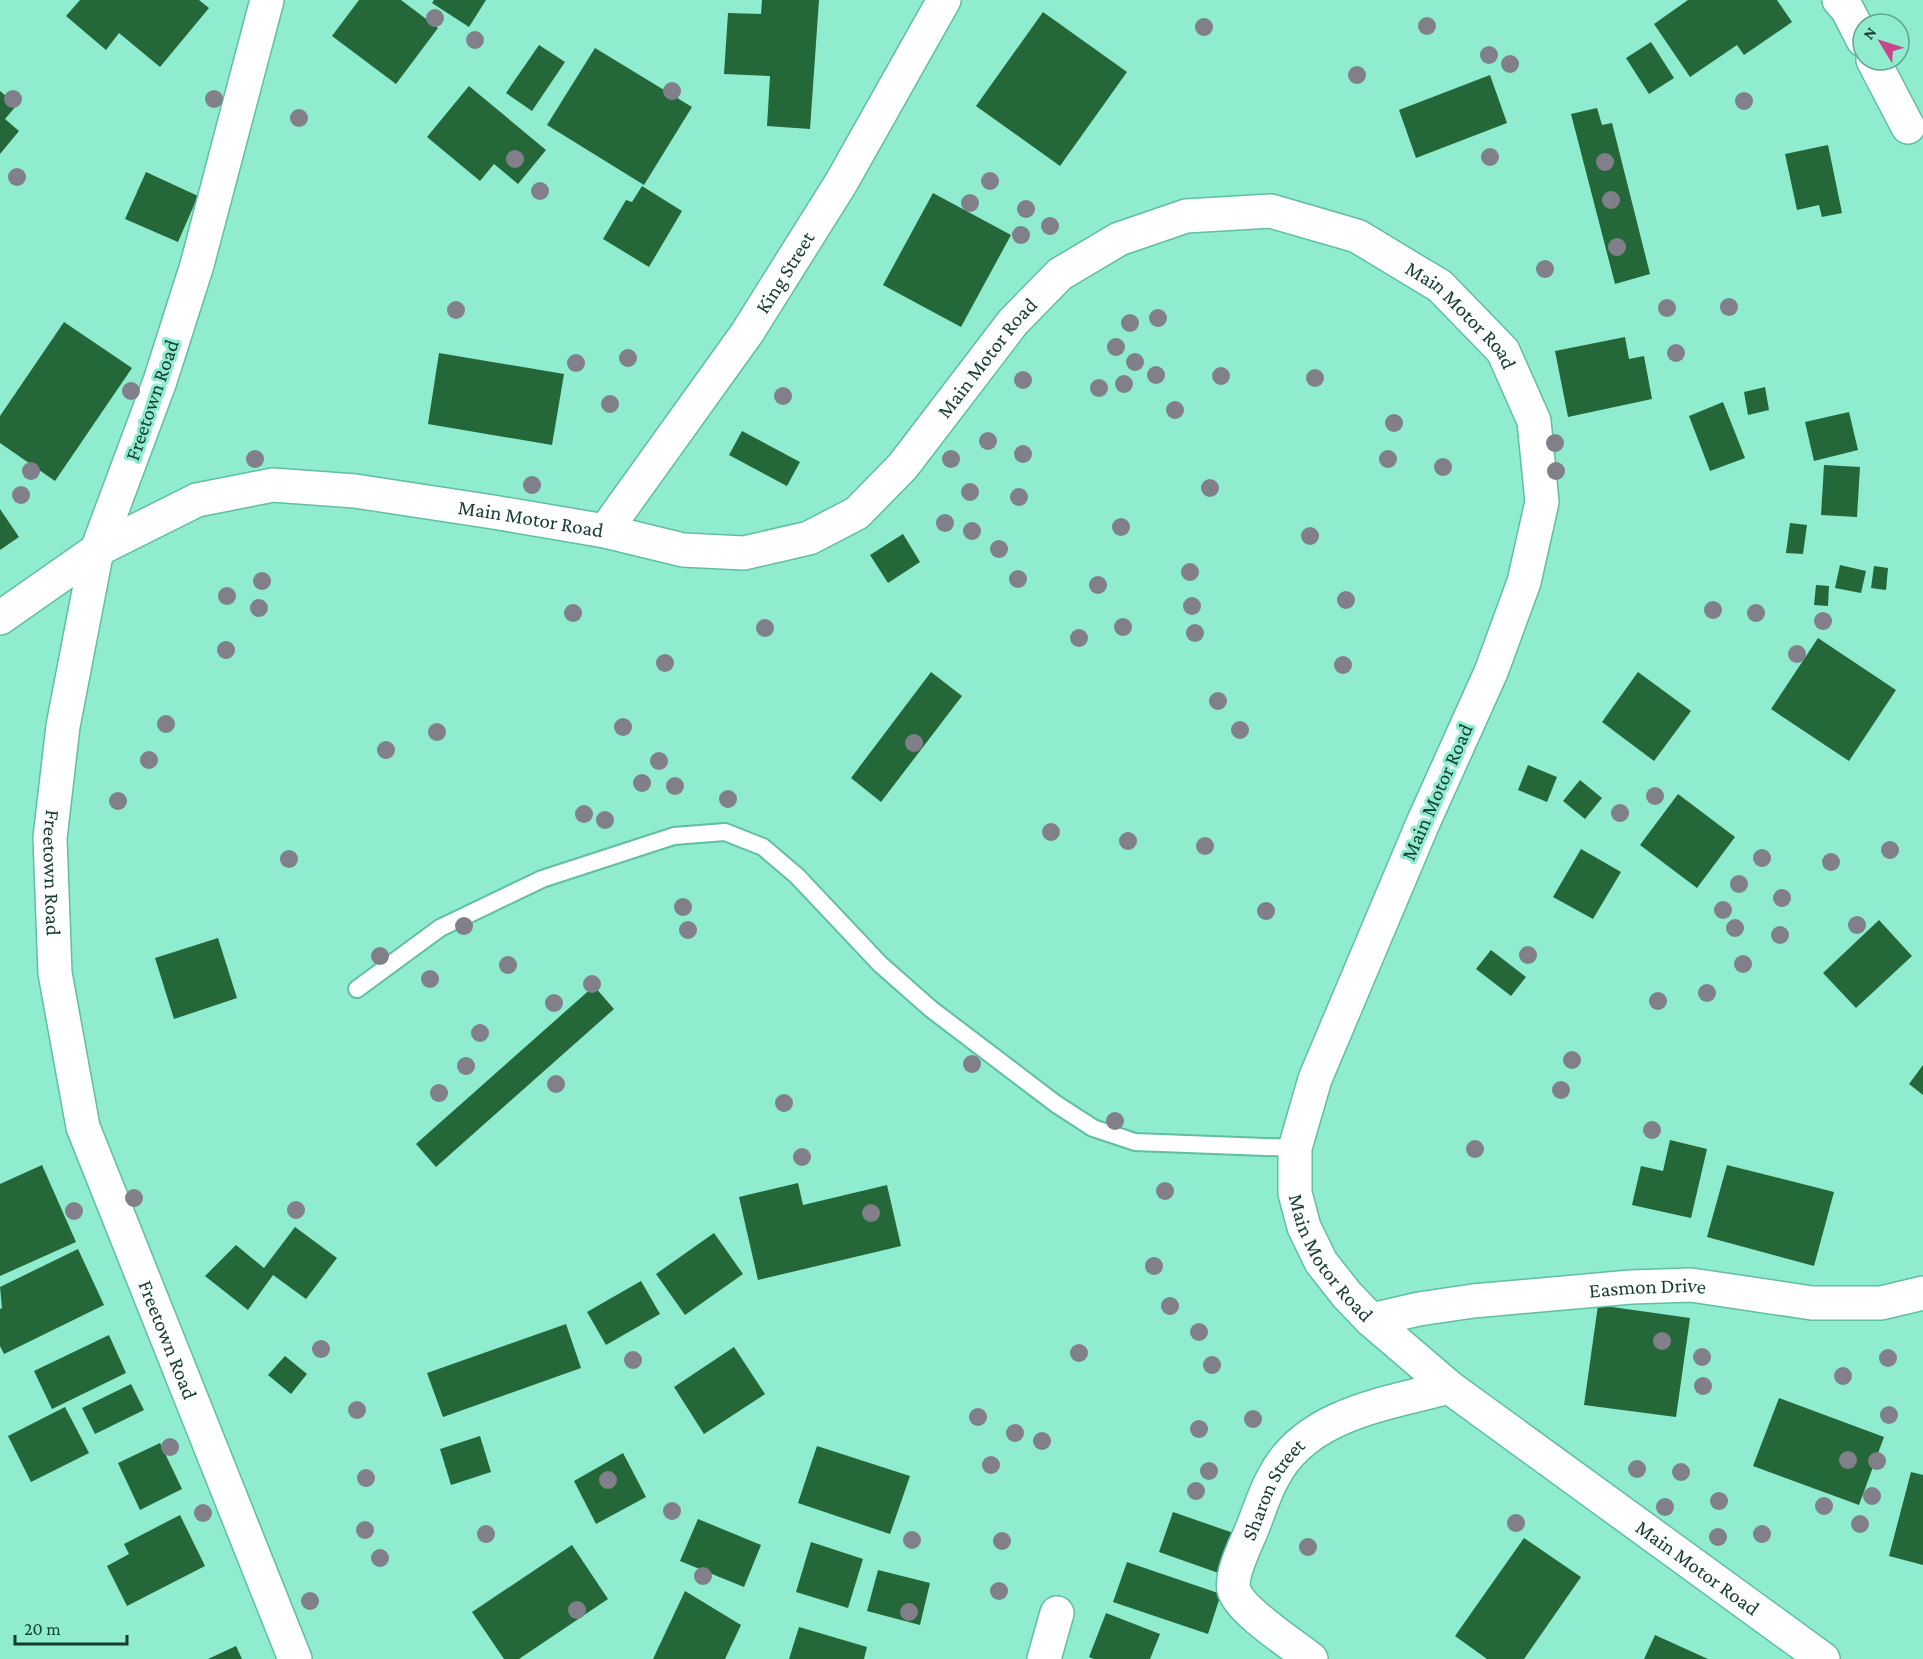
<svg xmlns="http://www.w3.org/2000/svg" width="1923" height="1659" font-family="'Crimson Pro',serif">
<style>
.building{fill:#246739}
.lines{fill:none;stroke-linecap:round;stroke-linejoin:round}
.service-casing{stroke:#60bea1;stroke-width:20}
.minor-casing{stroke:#60bea1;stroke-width:36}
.tertiary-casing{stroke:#60bea1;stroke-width:36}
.secondary-casing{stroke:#60bea1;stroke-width:36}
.service{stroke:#fff;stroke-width:16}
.minor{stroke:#fff;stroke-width:33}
.tertiary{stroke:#fff;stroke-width:33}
.secondary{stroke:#fff;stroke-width:33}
.tree{fill:#817f89}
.labels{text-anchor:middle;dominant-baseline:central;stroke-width:6;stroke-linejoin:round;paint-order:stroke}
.street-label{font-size:21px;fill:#143c30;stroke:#8fecce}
</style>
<rect width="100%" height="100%" fill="#8fecce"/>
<g class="building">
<path d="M80 0H199L209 8 160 67 119 33 106 50 66 16Z"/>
<path d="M359 0H401L438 28 396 84 332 36Z"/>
<path d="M434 0H486L469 27 432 3Z"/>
<path d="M762 0H819L810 129 767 126 770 76 724 74 728 13 761 14Z"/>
<path d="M1688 0H1777L1792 22 1744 55 1737 45 1690 77 1654 24Z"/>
<path d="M1043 12 1127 72 1060 166 976 106Z"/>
<path d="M1651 42 1674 78 1649 94 1626 58Z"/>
<path d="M539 45 565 62 532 111 506 93Z"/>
<path d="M595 48 692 107 644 185 547 125Z"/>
<path d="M1490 75 1507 123 1416 158 1399 110Z"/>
<path d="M469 86 546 150 518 184 494 164 480 181 427 137Z"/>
<path d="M0 91 17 105 5 119 19 131 0 154Z"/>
<path d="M1597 108 1602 125 1612 123 1650 274 1615 284 1571 114Z"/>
<path d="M1828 145 1842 213 1822 217 1819 205 1797 210 1785 154Z"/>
<path d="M146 172 198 196 178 242 125 219Z"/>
<path d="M642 186 682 211 649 267 603 239 626 200 632 202Z"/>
<path d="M933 193 1011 235 961 327 883 285Z"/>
<path d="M64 322 132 368 55 481 0 443V416Z"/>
<path d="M1625 337 1629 359 1644 356 1652 399 1568 417 1555 351Z"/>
<path d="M439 353 564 374 552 445 428 424Z"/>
<path d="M1765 387 1769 410 1748 415 1744 392Z"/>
<path d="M1723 402 1745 458 1710 471 1689 416Z"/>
<path d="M1849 412 1858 450 1814 461 1805 422Z"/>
<path d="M742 431 800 462 787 486 729 455Z"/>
<path d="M1824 465 1860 467 1857 517 1821 515Z"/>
<path d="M0 509 19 537 0 550Z"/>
<path d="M1790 523 1807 525 1803 554 1786 553Z"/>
<path d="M903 534 920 562 888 583 870 555Z"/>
<path d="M1840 565 1866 571 1861 593 1835 588Z"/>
<path d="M1874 566 1888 568 1886 590 1871 588Z"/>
<path d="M1816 585 1829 586 1828 606 1814 605Z"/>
<path d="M1818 638 1896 690 1849 761 1771 709Z"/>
<path d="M931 672 962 696 881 802 851 778Z"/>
<path d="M1638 672 1691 711 1654 761 1602 722Z"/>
<path d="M1528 765 1557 777 1547 802 1518 790Z"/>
<path d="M1580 780 1602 798 1585 819 1563 801Z"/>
<path d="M1678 794 1735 837 1697 888 1640 845Z"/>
<path d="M1581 849 1621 872 1593 919 1553 897Z"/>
<path d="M1879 920 1912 956 1856 1008 1823 973Z"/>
<path d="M218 938 237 998 174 1019 155 958Z"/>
<path d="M1491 950 1526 977 1511 996 1476 969Z"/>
<path d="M594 986 614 1009 436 1167 416 1144Z"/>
<path d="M1923 1065V1095L1909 1084Z"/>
<path d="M1670 1140 1707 1149 1691 1218 1632 1205 1641 1166 1663 1171Z"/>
<path d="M42 1165 76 1242 0 1276V1184Z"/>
<path d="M1727 1165 1834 1192 1814 1266 1707 1237Z"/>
<path d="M798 1183 803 1205 887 1185 901 1246 758 1280 739 1197Z"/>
<path d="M295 1227 337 1258 306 1299 273 1275 248 1310 205 1276 236 1245 264 1268Z"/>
<path d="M714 1233 743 1274 685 1315 656 1274Z"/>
<path d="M78 1249 104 1305 4 1354 0 1346V1309L2 1308 0 1287Z"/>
<path d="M641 1281 660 1314 606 1345 587 1312Z"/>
<path d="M1598 1305 1690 1318 1676 1417 1584 1405Z"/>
<path d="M566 1324 581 1368 443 1417 427 1373Z"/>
<path d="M109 1335 126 1373 52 1409 34 1371Z"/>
<path d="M734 1347 765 1394 704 1434 674 1387Z"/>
<path d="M285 1356 307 1374 291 1394 268 1375Z"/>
<path d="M131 1384 144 1410 95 1434 82 1408Z"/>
<path d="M1779 1398 1884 1437 1859 1505 1753 1466Z"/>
<path d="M65 1407 89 1453 31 1482 8 1436Z"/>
<path d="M480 1436 491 1472 451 1485 440 1449Z"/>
<path d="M160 1443 182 1489 140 1510 118 1463Z"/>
<path d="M817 1446 910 1476 890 1534 798 1503Z"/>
<path d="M623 1453 646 1497 596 1524 574 1481Z"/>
<path d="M1911 1472 1923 1475V1565L1889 1556Z"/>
<path d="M1173 1512 1242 1536 1227 1576 1159 1552Z"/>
<path d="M180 1515 205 1566 127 1606 107 1566 129 1554 124 1544Z"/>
<path d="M698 1519 761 1545 744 1587 680 1561Z"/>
<path d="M1524 1538 1581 1577 1524 1659H1487L1455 1636Z"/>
<path d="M811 1542 863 1559 848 1608 796 1592Z"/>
<path d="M572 1545 608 1599 519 1659H504L472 1612Z"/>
<path d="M1127 1562 1221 1594 1208 1634 1113 1602Z"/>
<path d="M878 1570 930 1583 920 1625 867 1611Z"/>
<path d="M685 1591 741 1625 725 1659H653Z"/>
<path d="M1106 1613 1160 1634 1150 1659H1094L1089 1657Z"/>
<path d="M799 1627 867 1647 864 1659H789Z"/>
<path d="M1655 1635 1708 1659H1644Z"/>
<path d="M236 1646 242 1659H208Z"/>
</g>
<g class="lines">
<defs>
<path id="service" d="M357 989 440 928 542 879 674 836 725 832 763 847 797 876 880 964 931 1009 1056 1104 1093 1128 1135 1142 1295 1148"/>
<g id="minor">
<path d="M1839 0 1847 9 1863 40"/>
<path d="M1873 60 1908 127"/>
<path id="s1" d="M1371 1320 1419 1309 1473 1301 1631 1287 1691 1285 1812 1303H1881L1923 1293"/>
<path d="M1044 1659 1057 1613"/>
<path id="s2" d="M1311 1659C1292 1644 1240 1611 1234 1590 1230 1575 1246 1544 1252 1529 1259 1512 1264 1494 1273 1478 1305 1414 1386 1404 1449 1387"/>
</g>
<g id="tertiary">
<path id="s3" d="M267 0 197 265 160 381 97 550 63 726 50 838 55 973 83 1127 295 1659"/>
</g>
<g id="secondary">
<path id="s4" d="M605 531 747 333 841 183 944 0"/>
<path id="s5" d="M0 618 97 550 197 500 273 485 355 491 493 512 605 531 683 550 744 553 809 538 857 513 903 466 1013 322 1060 274 1119 239 1186 216 1271 211 1357 236 1440 286 1503 351 1534 421 1542 502 1524 582 1491 672 1423 823 1315 1079 1295 1148V1193L1304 1227 1321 1262 1347 1295 1371 1320 1449 1387 1823 1659"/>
</g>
</defs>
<use href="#service" class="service-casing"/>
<use href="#minor" class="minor-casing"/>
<use href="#tertiary" class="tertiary-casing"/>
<use href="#secondary" class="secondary-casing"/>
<use href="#service" class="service"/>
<use href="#minor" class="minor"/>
<use href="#tertiary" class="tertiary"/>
<use href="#secondary" class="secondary"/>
</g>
<g class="tree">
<circle cx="435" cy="18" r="9"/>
<circle cx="1427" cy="26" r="9"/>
<circle cx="1204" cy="27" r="9"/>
<circle cx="475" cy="40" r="9"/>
<circle cx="1489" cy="55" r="9"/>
<circle cx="1510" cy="64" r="9"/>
<circle cx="1357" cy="75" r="9"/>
<circle cx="672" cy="91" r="9"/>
<circle cx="13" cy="99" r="9"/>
<circle cx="214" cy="99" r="9"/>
<circle cx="1744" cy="101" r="9"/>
<circle cx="299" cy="118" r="9"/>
<circle cx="1490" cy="157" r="9"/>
<circle cx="515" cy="159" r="9"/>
<circle cx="1605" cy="162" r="9"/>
<circle cx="17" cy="177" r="9"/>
<circle cx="990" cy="181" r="9"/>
<circle cx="540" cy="191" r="9"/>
<circle cx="1611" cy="200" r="9"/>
<circle cx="970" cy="203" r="9"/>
<circle cx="1026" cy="209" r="9"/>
<circle cx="1050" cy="226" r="9"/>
<circle cx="1021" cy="235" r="9"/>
<circle cx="1617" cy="247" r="9"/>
<circle cx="1545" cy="269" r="9"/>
<circle cx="1729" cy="307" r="9"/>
<circle cx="1667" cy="308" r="9"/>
<circle cx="456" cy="310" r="9"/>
<circle cx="1158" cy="318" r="9"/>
<circle cx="1130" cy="323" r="9"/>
<circle cx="1116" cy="347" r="9"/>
<circle cx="1676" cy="353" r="9"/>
<circle cx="628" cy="358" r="9"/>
<circle cx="1135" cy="362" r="9"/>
<circle cx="576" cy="363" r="9"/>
<circle cx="1156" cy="375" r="9"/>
<circle cx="1221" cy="376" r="9"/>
<circle cx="1315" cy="378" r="9"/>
<circle cx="1023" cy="380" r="9"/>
<circle cx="1124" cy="384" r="9"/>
<circle cx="1099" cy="388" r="9"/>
<circle cx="131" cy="391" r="9"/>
<circle cx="783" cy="396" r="9"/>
<circle cx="610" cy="404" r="9"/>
<circle cx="1175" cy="410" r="9"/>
<circle cx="1394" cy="423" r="9"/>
<circle cx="988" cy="441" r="9"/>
<circle cx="1555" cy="443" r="9"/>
<circle cx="1023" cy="454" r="9"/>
<circle cx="255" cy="459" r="9"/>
<circle cx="951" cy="459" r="9"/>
<circle cx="1388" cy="459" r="9"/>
<circle cx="1443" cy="467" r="9"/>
<circle cx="31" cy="471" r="9"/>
<circle cx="1556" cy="471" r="9"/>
<circle cx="532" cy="485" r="9"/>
<circle cx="1210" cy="488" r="9"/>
<circle cx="970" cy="492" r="9"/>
<circle cx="21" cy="495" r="9"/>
<circle cx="1019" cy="497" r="9"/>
<circle cx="945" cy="523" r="9"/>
<circle cx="1121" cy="527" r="9"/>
<circle cx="972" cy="531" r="9"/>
<circle cx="1310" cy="536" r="9"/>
<circle cx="999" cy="549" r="9"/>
<circle cx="1190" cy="572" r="9"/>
<circle cx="1018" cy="579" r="9"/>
<circle cx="262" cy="581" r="9"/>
<circle cx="1098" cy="585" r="9"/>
<circle cx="227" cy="596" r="9"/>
<circle cx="1346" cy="600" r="9"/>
<circle cx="1192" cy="606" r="9"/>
<circle cx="259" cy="608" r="9"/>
<circle cx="1713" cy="610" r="9"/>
<circle cx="573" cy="613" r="9"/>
<circle cx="1756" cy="613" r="9"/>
<circle cx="1823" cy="621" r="9"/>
<circle cx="1123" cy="627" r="9"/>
<circle cx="765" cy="628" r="9"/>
<circle cx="1195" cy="633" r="9"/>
<circle cx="1079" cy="638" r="9"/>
<circle cx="226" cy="650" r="9"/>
<circle cx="1797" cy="654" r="9"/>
<circle cx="665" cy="663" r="9"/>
<circle cx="1343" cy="665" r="9"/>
<circle cx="1218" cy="701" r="9"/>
<circle cx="166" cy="724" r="9"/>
<circle cx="623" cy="727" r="9"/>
<circle cx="1240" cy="730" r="9"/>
<circle cx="437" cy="732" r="9"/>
<circle cx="914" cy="743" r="9"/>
<circle cx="386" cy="750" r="9"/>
<circle cx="149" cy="760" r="9"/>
<circle cx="659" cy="761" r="9"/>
<circle cx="642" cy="783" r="9"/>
<circle cx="675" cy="786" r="9"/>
<circle cx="1655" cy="796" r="9"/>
<circle cx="728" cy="799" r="9"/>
<circle cx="118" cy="801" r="9"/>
<circle cx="1620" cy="813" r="9"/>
<circle cx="584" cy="814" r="9"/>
<circle cx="605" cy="820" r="9"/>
<circle cx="1051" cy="832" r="9"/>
<circle cx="1128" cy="841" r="9"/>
<circle cx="1205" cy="846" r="9"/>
<circle cx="1890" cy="850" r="9"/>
<circle cx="1762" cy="858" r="9"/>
<circle cx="289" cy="859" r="9"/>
<circle cx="1831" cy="862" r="9"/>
<circle cx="1739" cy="884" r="9"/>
<circle cx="1782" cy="898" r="9"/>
<circle cx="683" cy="907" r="9"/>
<circle cx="1723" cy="910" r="9"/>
<circle cx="1266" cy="911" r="9"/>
<circle cx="1857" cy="925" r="9"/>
<circle cx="464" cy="926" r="9"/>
<circle cx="1735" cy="928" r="9"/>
<circle cx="688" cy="930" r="9"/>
<circle cx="1780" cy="935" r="9"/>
<circle cx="1528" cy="955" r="9"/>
<circle cx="380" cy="956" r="9"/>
<circle cx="1743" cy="964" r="9"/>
<circle cx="508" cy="965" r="9"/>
<circle cx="430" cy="979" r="9"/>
<circle cx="592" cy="984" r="9"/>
<circle cx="1707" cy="993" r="9"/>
<circle cx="1658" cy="1001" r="9"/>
<circle cx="554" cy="1003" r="9"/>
<circle cx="480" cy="1033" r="9"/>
<circle cx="1572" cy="1060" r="9"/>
<circle cx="972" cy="1064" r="9"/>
<circle cx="466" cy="1066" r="9"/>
<circle cx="556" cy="1084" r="9"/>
<circle cx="1561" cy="1090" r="9"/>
<circle cx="439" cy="1093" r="9"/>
<circle cx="784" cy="1103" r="9"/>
<circle cx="1115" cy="1121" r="9"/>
<circle cx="1652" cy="1130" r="9"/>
<circle cx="1475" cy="1149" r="9"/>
<circle cx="802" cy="1157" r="9"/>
<circle cx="1165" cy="1191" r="9"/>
<circle cx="134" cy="1198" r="9"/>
<circle cx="296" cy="1210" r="9"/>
<circle cx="74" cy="1211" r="9"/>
<circle cx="871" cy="1213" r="9"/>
<circle cx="1154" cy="1266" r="9"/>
<circle cx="1170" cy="1306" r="9"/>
<circle cx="1199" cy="1332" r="9"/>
<circle cx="1662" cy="1341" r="9"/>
<circle cx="321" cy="1349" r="9"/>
<circle cx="1079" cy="1353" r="9"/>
<circle cx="1702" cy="1357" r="9"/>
<circle cx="1888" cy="1358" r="9"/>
<circle cx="633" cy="1360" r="9"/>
<circle cx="1212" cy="1365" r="9"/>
<circle cx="1843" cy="1376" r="9"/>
<circle cx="1703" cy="1386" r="9"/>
<circle cx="357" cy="1410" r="9"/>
<circle cx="1889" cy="1415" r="9"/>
<circle cx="978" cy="1417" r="9"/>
<circle cx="1253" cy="1419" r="9"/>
<circle cx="1199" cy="1429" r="9"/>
<circle cx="1015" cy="1433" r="9"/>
<circle cx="1042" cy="1441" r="9"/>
<circle cx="170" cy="1447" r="9"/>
<circle cx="1848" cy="1460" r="9"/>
<circle cx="1877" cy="1461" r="9"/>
<circle cx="991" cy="1465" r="9"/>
<circle cx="1637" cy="1469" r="9"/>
<circle cx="1209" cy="1471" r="9"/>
<circle cx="1681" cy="1472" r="9"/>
<circle cx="366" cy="1478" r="9"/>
<circle cx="608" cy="1480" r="9"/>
<circle cx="1196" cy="1491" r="9"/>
<circle cx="1872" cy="1496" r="9"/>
<circle cx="1719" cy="1501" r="9"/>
<circle cx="1824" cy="1506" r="9"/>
<circle cx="1665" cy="1507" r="9"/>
<circle cx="672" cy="1511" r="9"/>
<circle cx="203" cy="1513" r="9"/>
<circle cx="1516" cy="1523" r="9"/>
<circle cx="1860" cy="1524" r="9"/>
<circle cx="365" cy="1530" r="9"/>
<circle cx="486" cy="1534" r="9"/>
<circle cx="1762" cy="1534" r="9"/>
<circle cx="1718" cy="1537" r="9"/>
<circle cx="912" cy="1540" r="9"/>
<circle cx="1002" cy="1541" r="9"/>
<circle cx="1308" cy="1547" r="9"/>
<circle cx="380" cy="1558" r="9"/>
<circle cx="703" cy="1576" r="9"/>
<circle cx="999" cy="1591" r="9"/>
<circle cx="310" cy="1601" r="9"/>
<circle cx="577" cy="1610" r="9"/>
<circle cx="909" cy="1612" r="9"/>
</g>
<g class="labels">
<g class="street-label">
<text stroke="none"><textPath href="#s4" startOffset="315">King Street</textPath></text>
<text stroke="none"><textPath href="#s5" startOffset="1666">Main Motor Road</textPath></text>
<text stroke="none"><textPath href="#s5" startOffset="1108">Main Motor Road</textPath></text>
<text transform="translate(152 400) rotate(-71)">Freetown Road</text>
<text stroke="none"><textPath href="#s5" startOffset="568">Main Motor Road</textPath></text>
<text transform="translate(1437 792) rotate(-66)">Main Motor Road</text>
<text stroke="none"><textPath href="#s3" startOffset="903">Freetown Road</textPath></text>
<text stroke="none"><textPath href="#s5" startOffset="2692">Main Motor Road</textPath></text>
<text stroke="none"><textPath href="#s1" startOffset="279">Easmon Drive</textPath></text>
<text stroke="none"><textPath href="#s3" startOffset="1389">Freetown Road</textPath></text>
<text stroke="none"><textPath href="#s2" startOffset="214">Sharon Street</textPath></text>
<text stroke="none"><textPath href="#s5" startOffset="3178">Main Motor Road</textPath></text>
</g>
</g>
<g transform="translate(1881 42) rotate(308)"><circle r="28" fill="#8fecce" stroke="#5ea68f" stroke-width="1.5"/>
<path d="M0-4.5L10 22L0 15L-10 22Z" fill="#c9458c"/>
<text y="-9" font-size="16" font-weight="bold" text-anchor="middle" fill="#143c30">N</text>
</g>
<path d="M15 1635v9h112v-9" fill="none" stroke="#143c30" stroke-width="3"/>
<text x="24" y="1635" font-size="18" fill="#143c30" stroke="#8fecce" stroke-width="4.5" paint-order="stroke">20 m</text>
</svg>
